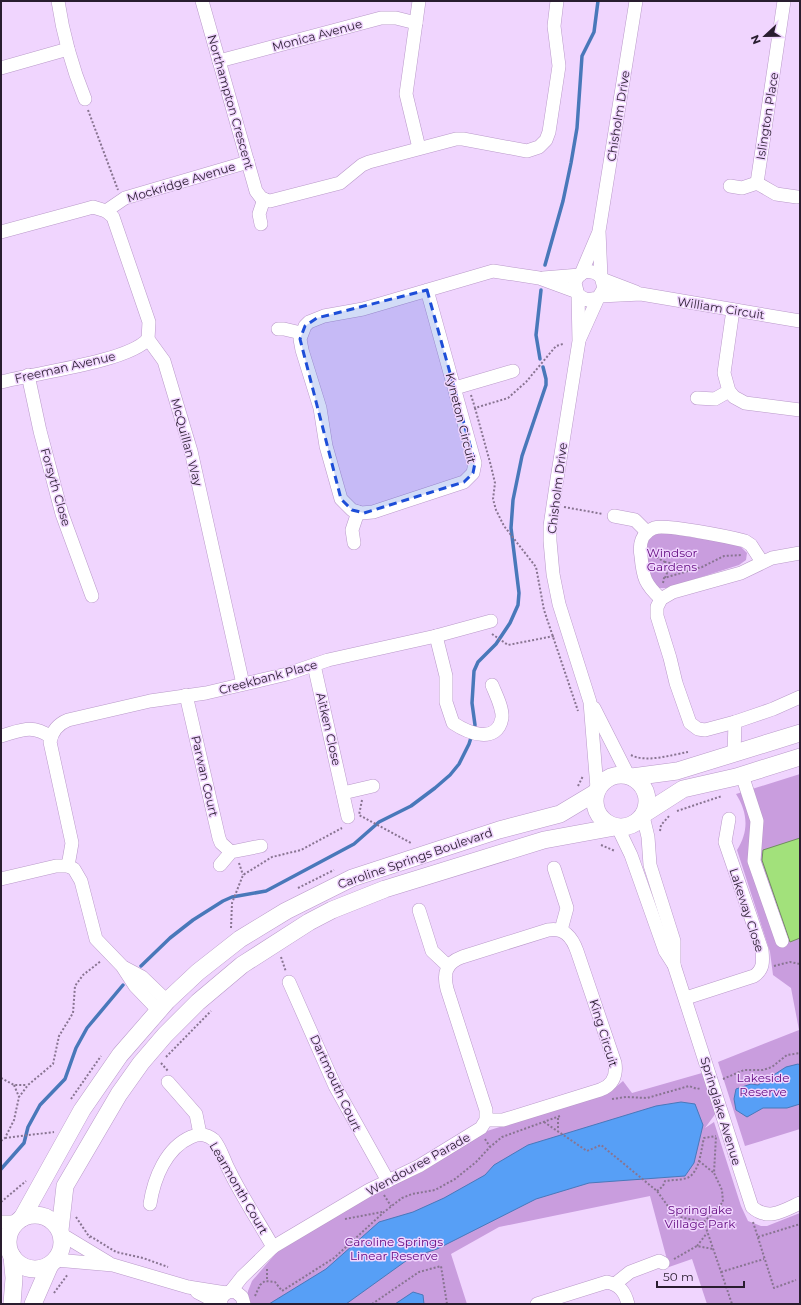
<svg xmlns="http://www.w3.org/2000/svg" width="801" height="1305" font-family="Montserrat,sans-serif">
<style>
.green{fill:#c99dde}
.water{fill:#579ff6;stroke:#4978ba}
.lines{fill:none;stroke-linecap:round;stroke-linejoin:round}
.stream{stroke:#4978ba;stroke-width:3.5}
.building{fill:#a2e17b;stroke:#708e5e}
.minor-casing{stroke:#b999c9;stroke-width:14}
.major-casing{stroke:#b999c9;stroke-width:18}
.path{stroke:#887491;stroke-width:2;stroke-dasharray:2 2;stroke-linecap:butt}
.minor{stroke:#fff;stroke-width:13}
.major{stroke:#fff;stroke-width:17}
.marked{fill:#1d4ed8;fill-opacity:0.2;stroke:#1d4ed8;stroke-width:3;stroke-dasharray:8 5;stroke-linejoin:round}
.labels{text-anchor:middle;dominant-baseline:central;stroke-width:3;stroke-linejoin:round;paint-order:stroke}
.street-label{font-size:12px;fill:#291d2f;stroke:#f0d5fe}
.park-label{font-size:12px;fill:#61087f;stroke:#f0d5fe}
</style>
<rect width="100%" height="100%" fill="#f0d5fe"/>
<g class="green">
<path d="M660 532 739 545 747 553 746 560 739 565 667 588H658L649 577 646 543 650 536Z"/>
<path d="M800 774V1129L745 1146 718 1062 799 1030 791 988 773 975 770 952 737 850C749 831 748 813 736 794Z"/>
<path d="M702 1073 716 1113 705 1128 714 1122 741 1206 748 1221 761 1226H767L800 1213V1304H707L692 1259 669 1267 650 1196 499 1227 451 1254 467 1304H247L248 1291 252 1281 276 1253 369 1196 422 1172 487 1131 610 1092 623 1081 632 1093Z"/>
</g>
<g class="water">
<path d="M798 1064 800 1065V1104L787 1108H763L747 1117 736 1110 734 1099 736 1089 751 1084 758 1085 786 1067Z"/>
<path d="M681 1102 695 1104 703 1125 694 1163 685 1176 589 1183 536 1199 437 1249 410 1258 346 1304H269L326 1269 379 1222 413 1212 444 1198 485 1175 494 1165 528 1145 656 1106Z"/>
<path d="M413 1292 423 1295 424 1304H395Z"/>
</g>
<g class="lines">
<g class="stream">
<path d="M545 265 563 201 571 163 577 128 582 56 594 32 598 1"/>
<path d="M540 359 536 335 541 290"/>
<path d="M141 966 170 938 193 920 223 901 232 897 266 891 354 844 379 822 411 806 435 788 450 775 459 764 469 744 475 725 472 703 474 671 478 662 496 644 510 623 518 605 519 593 511 528 513 500 522 456 546 385V379L543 367"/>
<path d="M1 1169 24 1143 28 1127 40 1105 65 1079 76 1048 87 1028 123 985"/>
</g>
</g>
<path class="building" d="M800 838V938L790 942 762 860 763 850Z"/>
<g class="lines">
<defs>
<g id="minor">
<path d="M58 1C63 35 72 67 85 99"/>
<path d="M202 1 256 191 262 199 270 201 340 183 362 165 369 162 456 139H463L527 151 539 147 546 140 549 132 559 66 554 26 557 1"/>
<path d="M219 61 381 18H396L416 23"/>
<path d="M1 68 68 49"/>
<path d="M419 148 406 94 419 1"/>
<path d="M757 183 784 1"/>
<path d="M730 186 742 188 757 183 776 194 797 197"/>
<path d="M106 211 113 217 149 322 148 339 164 361 191 451 243 684"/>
<path d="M261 224 259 214 264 199"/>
<path d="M1 232 86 209 93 207 106 211 125 198 248 162"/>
<path d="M581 274 598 234"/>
<path d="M601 277 599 231 636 1"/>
<path d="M543 278 580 275"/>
<path d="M602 279 636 292"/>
<path d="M427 290 475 463 473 473 464 482 373 512 361 513 352 510 341 499 326 446 320 408 302 350 300 339 305 326 309 322 324 316 363 309 493 271 539 278 577 292"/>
<path d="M578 295 587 300 598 298 604 288 601 277C592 268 579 270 575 283L578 295 579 341 557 479 550 526V541L553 574 559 604 590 702 597 788"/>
<path d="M600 296 641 294 800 321"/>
<path d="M733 310 724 373 729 391 734 397 745 403 800 410"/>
<path d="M278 329H284L301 333"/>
<path d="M580 338 598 298"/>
<path d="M28 375 40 431 62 514 92 596"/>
<path d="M1 382C34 373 128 362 148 339"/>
<path d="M455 388 513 371"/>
<path d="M697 398 715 399 729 391"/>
<path d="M614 516 635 520 647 532"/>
<path d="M354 543 352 530 358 512"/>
<path d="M661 599C645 584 643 578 641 556 639 545 641 533 654 528 666 524 729 537 745 541L751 545 762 562"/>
<path d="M436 636 446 676V702L453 723C468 733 497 745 502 718 503 708 496 695 492 685"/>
<path d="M314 665 348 817"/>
<path d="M186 695 219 838 221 843 231 852"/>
<path d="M594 708 628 775"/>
<path d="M735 722 705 730 698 729 690 723 676 683 670 658 657 616V607L661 599 673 592 741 573 772 558 800 553"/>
<path d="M1 736C22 730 32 724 51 737"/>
<path d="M734 754 735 722 773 709 800 697"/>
<path d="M742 775 757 821 754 861 782 941"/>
<path d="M343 793 373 786"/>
<path d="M643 816 648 837 650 865 674 941V965"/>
<path d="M618 828 631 855 665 951 674 965 752 1207C768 1221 783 1211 800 1203"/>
<path d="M220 865 231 852 261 846"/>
<path d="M68 866 72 843 50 742C52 731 58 724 68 720L150 701 206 693 287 674 328 660 436 636 491 621"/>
<path d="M554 868 567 908 561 930"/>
<path d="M1 879 56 866H68L74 869 81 881 96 939 122 966 135 986 159 1011"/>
<path d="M419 910 432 951 448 966"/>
<path d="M125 968 142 977 167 1001"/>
<path d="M289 982 335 1086 388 1181"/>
<path d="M686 998 754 976C764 969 763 961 762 950L725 842 729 819"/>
<path d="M168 1082 196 1114 200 1134"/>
<path d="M150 1204C154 1178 166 1148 191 1137 200 1133 207 1134 214 1140 221 1148 224 1161 229 1170 242 1197 259 1222 273 1247"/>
<path d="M1 1222H17"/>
<path d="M61 1234 109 1263"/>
<path d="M1 1246 9 1251"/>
<path d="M56 1260 113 1265 188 1287 226 1293"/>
<path d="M615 1284 630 1272 659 1261 663 1263"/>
<path d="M231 1291 242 1277 273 1247 369 1190 419 1166 481 1128 486 1120V1110L447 989C443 973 446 963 462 957L548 930C564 927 572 937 577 951L615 1063C617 1076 612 1086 600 1090L503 1120H486"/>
<path d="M197 1292 220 1304C221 1295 227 1290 236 1292L242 1297 244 1304"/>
<path d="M537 1304 607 1282C620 1285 625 1292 628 1304"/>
</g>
<g id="major">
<circle cx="621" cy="801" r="26"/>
<path d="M632 777 677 771 800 733"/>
<path d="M644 814 683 789 736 777 800 757"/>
<circle cx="35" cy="1242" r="27"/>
<path d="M22 1218 82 1110 120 1055 167 1001 198 972 240 939 286 911 352 878 499 830 560 814 595 793"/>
<path d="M60 1230 65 1186 119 1094 141 1063 165 1035 198 1002 242 965 309 922 332 910 385 889 544 840 615 827"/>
<path d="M12 1256 14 1278 12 1304"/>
<path d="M33 1304 50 1265"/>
</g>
</defs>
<use href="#minor" class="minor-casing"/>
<use href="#major" class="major-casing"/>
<g class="path">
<path d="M88 110 118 190"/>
<path d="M471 395 475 408 508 398 526 382 556 346 563 344"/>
<path d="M475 408 491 466 495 483 493 499 496 510 504 526 536 567 544 610 578 711"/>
<path d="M564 507 603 514"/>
<path d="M653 555 665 562"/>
<path d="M665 578 667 573 665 562 696 568"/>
<path d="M663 583 664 578 702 567 724 556 742 555"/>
<path d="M492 634 508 645 554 636"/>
<path d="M631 755C646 763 671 755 688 752"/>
<path d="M578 786 583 776"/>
<path d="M362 800 359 815 411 843"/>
<path d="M677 811 722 796"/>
<path d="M660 831 661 825 670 815"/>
<path d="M601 845 615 851"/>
<path d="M239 863 243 875"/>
<path d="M298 888 334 870"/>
<path d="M231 928 232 903 243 875 272 857 301 850 342 828"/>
<path d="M281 957 286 972"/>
<path d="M774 966 790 962 800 964"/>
<path d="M166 1057 211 1011"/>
<path d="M161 1063 168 1071"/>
<path d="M1 1078 14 1085H27"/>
<path d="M723 1079 744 1070H763L772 1067 787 1055 800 1053"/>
<path d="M14 1085 19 1097"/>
<path d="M71 1099 101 1056"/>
<path d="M612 1099 626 1097 647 1098 689 1086 697 1089 701 1088"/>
<path d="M558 1118V1130"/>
<path d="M544 1122 587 1151 601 1145 657 1191 675 1216 704 1222 732 1304"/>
<path d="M5 1138 54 1132"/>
<path d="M485 1139 490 1147"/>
<path d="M1 1141 5 1138 14 1120 19 1097 28 1085 53 1064 59 1036 73 1013 75 986 83 975 101 961"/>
<path d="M699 1161 714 1173"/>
<path d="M657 1191 663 1186 665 1181C672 1180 681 1180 687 1178 700 1173 701 1149 704 1138L716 1136"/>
<path d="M384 1195 391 1206"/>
<path d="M1 1202 26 1181"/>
<path d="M76 1217 90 1238"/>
<path d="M345 1219 382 1212"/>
<path d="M704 1222 723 1202 722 1190 714 1173 716 1136"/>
<path d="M753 1222 774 1288 796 1280"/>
<path d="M90 1236 116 1252 143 1258 168 1267"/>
<path d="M758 1237 800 1224"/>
<path d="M697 1246 707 1233"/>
<path d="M674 1259 697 1246 713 1249"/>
<path d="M267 1269V1280"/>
<path d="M721 1272 764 1259"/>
<path d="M54 1293 68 1274"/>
<path d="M255 1296 260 1285 265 1281 275 1282 282 1291 334 1258 384 1212 402 1198 412 1194 435 1190 455 1179 476 1162 490 1147 502 1137 560 1116"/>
<path d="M372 1304 419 1272 441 1266 447 1304"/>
</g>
<use href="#minor" class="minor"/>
<use href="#major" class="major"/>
</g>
<path class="marked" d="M427 290 475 463 473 473 464 482 364 513 352 510 341 499 300 339 305 326 317 318Z"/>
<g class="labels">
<g class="street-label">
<text transform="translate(317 35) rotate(-15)">Monica Avenue</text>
<text transform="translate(231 102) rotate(74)">Northampton Crescent</text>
<text transform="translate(618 116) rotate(-81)">Chisholm Drive</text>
<text transform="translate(767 116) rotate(-81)">Islington Place</text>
<text transform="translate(181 182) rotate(-17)">Mockridge Avenue</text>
<text transform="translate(721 308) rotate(9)">William Circuit</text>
<text transform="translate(65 367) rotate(-13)">Freeman Avenue</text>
<text transform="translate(461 418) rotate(76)">Kyneton Circuit</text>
<text transform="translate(187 442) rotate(75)">McQuillan Way</text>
<text transform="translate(56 487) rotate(74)">Forsyth Close</text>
<text transform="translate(557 488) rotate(-83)">Chisholm Drive</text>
<text transform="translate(268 677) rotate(-15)">Creekbank Place</text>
<text transform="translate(329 729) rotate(77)">Aitken Close</text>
<text transform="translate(205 776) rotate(77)">Parwan Court</text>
<text transform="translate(415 858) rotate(-19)">Caroline Springs Boulevard</text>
<text transform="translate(747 910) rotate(72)">Lakeway Close</text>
<text transform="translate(604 1033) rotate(73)">King Circuit</text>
<text transform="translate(336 1083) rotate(65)">Dartmouth Court</text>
<text transform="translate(721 1111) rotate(73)">Springlake Avenue</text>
<text transform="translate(418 1164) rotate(-29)">Wendouree Parade</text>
<text transform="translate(239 1188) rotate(60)">Learmonth Court</text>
</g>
<g class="park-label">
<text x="672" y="552">Windsor<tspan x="672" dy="14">Gardens</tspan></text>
<text x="763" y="1077">Lakeside<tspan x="763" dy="14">Reserve</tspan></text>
<text x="700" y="1209">Springlake<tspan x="700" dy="14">Village Park</tspan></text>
<text x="394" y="1241">Caroline Springs<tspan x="394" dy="14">Linear Reserve</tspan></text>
</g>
</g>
<rect width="801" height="1305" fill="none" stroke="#291d2f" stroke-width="4"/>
<g transform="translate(765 36) rotate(248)" stroke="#f0d5fe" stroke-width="3" paint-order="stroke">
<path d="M0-3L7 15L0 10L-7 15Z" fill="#291d2f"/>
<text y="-6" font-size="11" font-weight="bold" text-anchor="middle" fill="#291d2f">N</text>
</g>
<path d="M657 1281v6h87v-6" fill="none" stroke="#291d2f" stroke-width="2"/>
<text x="663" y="1281" font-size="12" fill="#291d2f" stroke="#f0d5fe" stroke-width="3" paint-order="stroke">50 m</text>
</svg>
